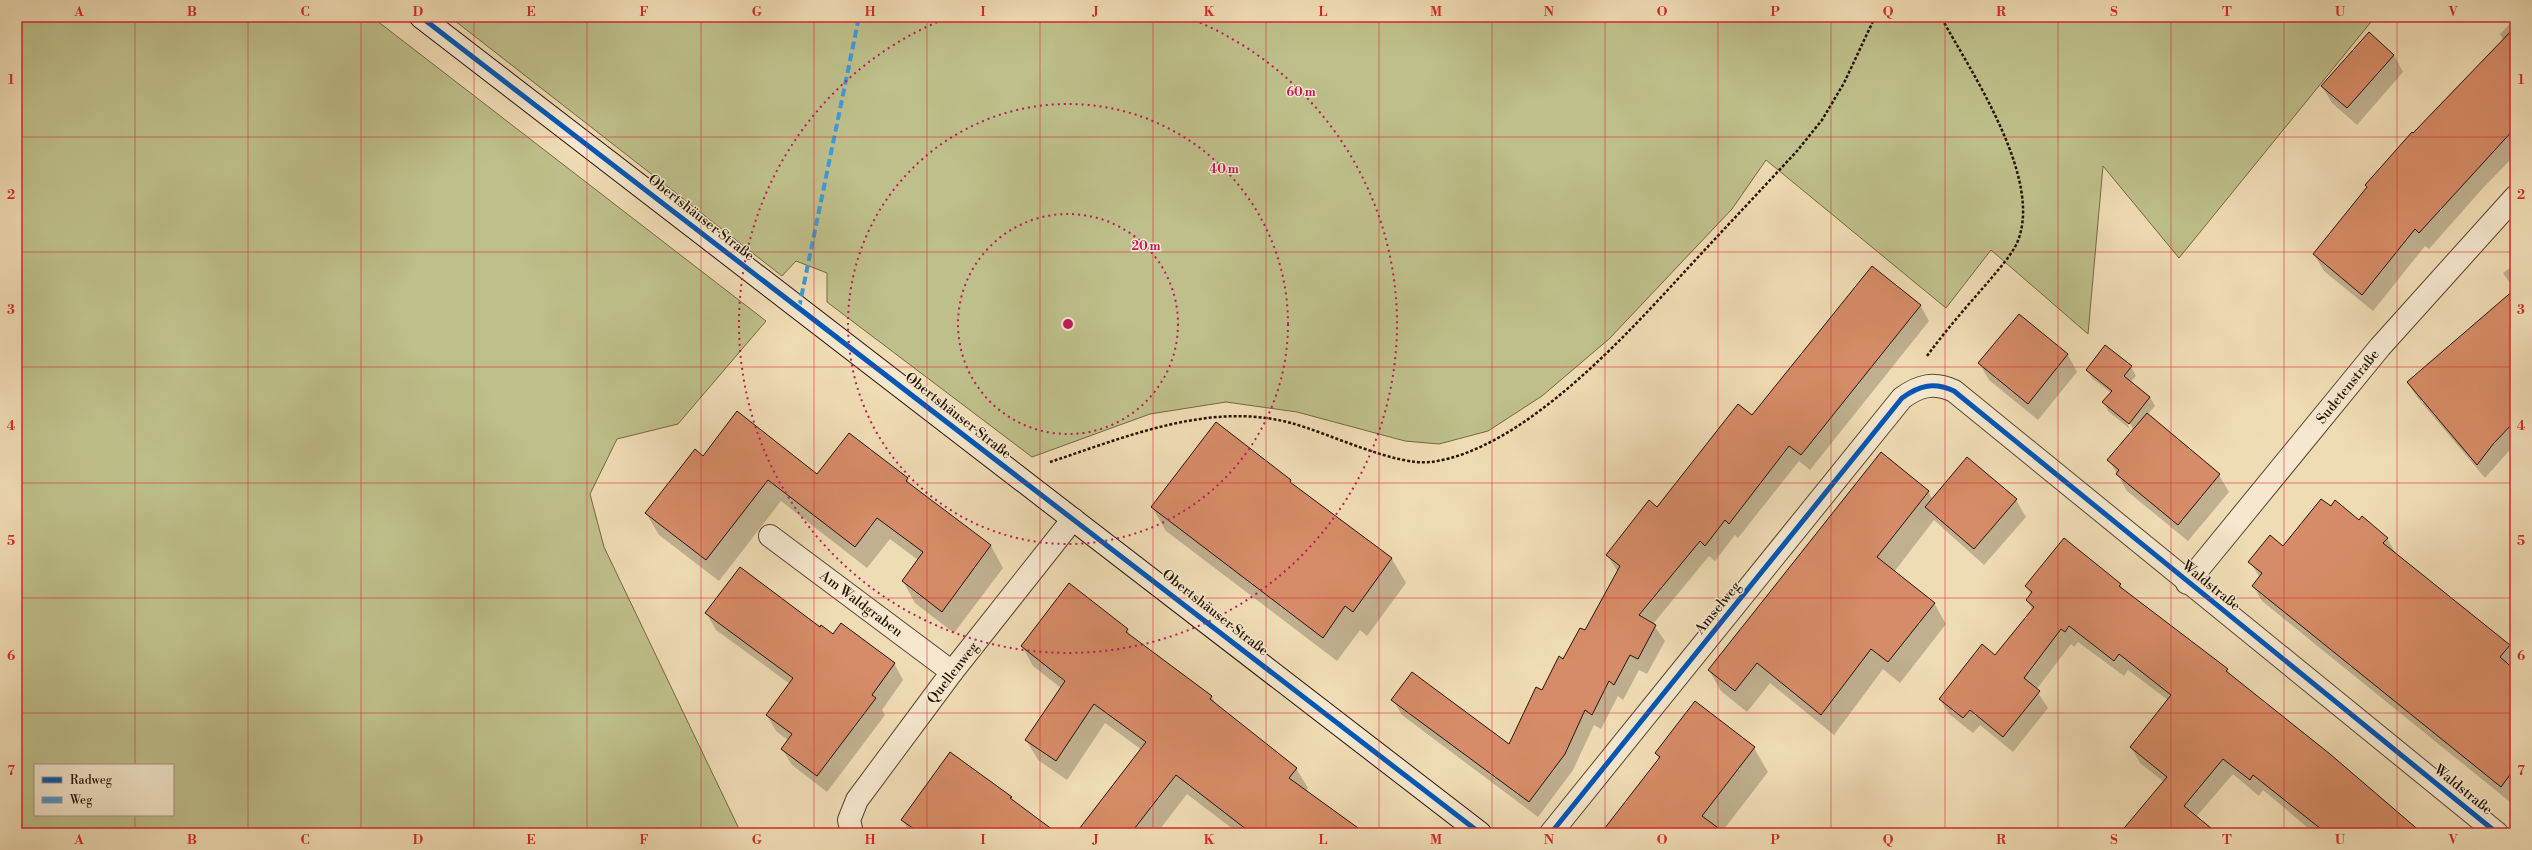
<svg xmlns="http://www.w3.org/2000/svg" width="2532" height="850" font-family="'Libre Bodoni',serif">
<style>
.green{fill:#bebf8a;stroke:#726946;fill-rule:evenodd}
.shadow{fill:#0003}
.building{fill:#d68c68;stroke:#271303}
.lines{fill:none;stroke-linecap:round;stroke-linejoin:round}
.minor-casing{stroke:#59452f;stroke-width:24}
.secondary-casing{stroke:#271303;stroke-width:24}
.path{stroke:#271303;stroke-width:2.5;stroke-dasharray:3 2;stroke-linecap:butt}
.minor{stroke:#f5e8ce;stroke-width:22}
.secondary{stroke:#f5e8ce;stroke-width:22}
.quiet{stroke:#3d9add;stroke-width:4;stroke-dasharray:8 4;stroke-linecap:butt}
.cycleway-casing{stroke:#f5e8ce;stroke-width:8}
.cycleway{stroke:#0057b8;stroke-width:5}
.grid{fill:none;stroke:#d62828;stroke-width:1;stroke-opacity:0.55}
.ring{fill:none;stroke:#c2185b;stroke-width:2;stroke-dasharray:2 4}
.labels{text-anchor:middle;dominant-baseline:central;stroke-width:3;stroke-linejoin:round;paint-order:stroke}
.street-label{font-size:14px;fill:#271303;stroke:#f5e8ce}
.centre{fill:#c2185b;stroke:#f5e8ce;stroke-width:2}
.ring-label{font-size:12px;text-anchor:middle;font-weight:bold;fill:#c2185b;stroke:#f5e8ce;stroke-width:3;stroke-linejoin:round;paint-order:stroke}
.neatline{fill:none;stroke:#d62828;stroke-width:1.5}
.grid-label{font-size:13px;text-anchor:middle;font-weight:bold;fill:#d62828}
</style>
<rect width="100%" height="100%" fill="#f0dcb4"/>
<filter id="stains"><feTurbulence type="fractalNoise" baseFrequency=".005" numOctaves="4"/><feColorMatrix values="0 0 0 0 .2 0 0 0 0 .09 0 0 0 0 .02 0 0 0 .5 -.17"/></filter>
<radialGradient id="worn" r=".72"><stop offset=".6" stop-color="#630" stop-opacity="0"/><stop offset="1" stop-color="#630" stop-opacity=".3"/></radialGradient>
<g class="green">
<path d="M17 17H372L766 321 678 424 617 439 590 494 604 547 741 833H17ZM35 765H173V815H35Z"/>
<path d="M450 17H2375L2179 258 2103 166 2088 334 1991 250 1946 308 1766 160 1732 209 1609 339 1542 396 1488 431 1439 444 1405 441 1297 412 1226 402 1150 414 1032 457 827 302V273L796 261 782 276Z"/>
</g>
<g class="shadow">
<path d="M2515 19V155L2482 189 2429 249 2425 246 2373 311 2324 271 2314 254 2413 135 2504 41 2500 34Z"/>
<path d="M2394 55 2403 72 2357 125 2332 103 2322 86Z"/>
<path d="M2515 264V444L2485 478 2417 397 2408 383 2515 291 2503 273Z"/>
<path d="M1920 305 1929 321 1810 470 1799 461 1738 538 1735 535 1715 561 1709 556 1653 624 1665 641 1647 674 1639 670 1623 700 1618 696 1601 729 1594 725 1573 770 1538 817 1402 715 1393 700 1509 745 1542 691 1585 632 1618 572 1607 555 1752 416Z"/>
<path d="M2019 315 2068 355 2077 372 2038 420 1989 380 1979 363Z"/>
<path d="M2131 367 2136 376 2130 382 2150 397 2155 406 2147 415 2219 475 2229 492 2188 541 2127 491 2109 460 2134 430 2127 419 2125 420 2130 429 2108 411 2104 402 2111 393 2092 378 2087 370Z"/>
<path d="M703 457 818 476 907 479 911 486 991 546 1003 568 954 633 915 603 903 581 918 560 890 539 867 568 781 501 719 581 659 535 646 513Z"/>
<path d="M1290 481 1293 485 1392 559 1406 583 1367 636 1360 630 1337 661 1166 531 1152 507Z"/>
<path d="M1928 491 1933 500H2016L2026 517 1984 565 1934 520 1894 572 1934 603 1946 624 1900 683 1883 669 1834 735 1770 683 1747 712 1721 691 1709 670Z"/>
<path d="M2331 508 2359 521 2387 538 2396 554 2509 645 2515 655V665L2512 668 2515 671V806L2262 601 2253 586 2260 578 2250 562 2283 548Z"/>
<path d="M2120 584 2124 591 2227 669 2230 675 2422 833H2314L2263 790 2259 796 2233 774 2196 817 2212 833H2125L2164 782 2140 763 2131 747 2168 700 2128 670 2124 676 2078 642 2074 647 2071 644 2036 690 2048 708 2013 752 1980 725 1973 733 1949 714 1940 699 1995 657 2033 611 2027 600 2031 594 2026 586Z"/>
<path d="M707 614 820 628 894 663 903 680 882 710 885 715 827 792 792 765 782 749 788 740 776 731 767 715 790 684 716 630Z"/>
<path d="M1127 630 1132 638 1211 696 1218 707 1296 768 1308 788 1306 791 1364 833H1238L1187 794 1157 833H1077L1142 750 1105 723 1067 780 1038 760 1026 740 1061 688 1033 666 1022 646Z"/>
<path d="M1754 748 1768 772 1721 833H1608L1659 759 1656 753Z"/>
<path d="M903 820 1056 833H910Z"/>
</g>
<g class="building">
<path d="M2515 27V128L2419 233 2415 229 2362 295 2313 254 2367 187 2365 185 2412 132 2413 133Z"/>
<path d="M2369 32 2394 55 2347 108 2321 86Z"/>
<path d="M1872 266 1921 305 1801 455 1789 446 1729 524 1725 520 1705 546 1700 541 1639 615 1656 625 1638 659 1630 655 1614 685 1609 681 1592 715 1585 710 1565 754 1529 802 1391 700 1412 672 1509 744 1536 687 1542 690 1559 656 1563 659 1580 628 1585 630 1620 566 1606 555 1649 500 1657 507 1738 404 1752 415Z"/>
<path d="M2515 289V421L2494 443 2477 465 2407 382Z"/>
<path d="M2019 314 2068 354 2028 404 1978 363Z"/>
<path d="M2105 345 2132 366 2124 376 2150 397 2129 424 2102 402 2112 391 2086 370Z"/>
<path d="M737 411 817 474 849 433 908 478 906 481 991 545 942 612 902 581 923 552 877 518 855 547 768 480 706 560 645 513 695 449 703 456Z"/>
<path d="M2147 413 2220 474 2178 525 2116 474 2119 470 2107 460Z"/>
<path d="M1216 422 1291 480 1290 482 1392 558 1353 612 1345 606 1323 638 1151 507Z"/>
<path d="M1881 452 1929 491 1877 557 1935 603 1888 662 1871 649 1821 715 1757 663 1735 691 1708 670Z"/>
<path d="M1967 457 2017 499 1974 549 1925 507Z"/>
<path d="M2321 499 2331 506 2335 500 2359 520 2362 516 2388 538 2383 543 2510 645 2500 657 2515 670V768L2501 787 2252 586 2262 573 2248 562 2270 535 2283 546Z"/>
<path d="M2064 538 2121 584 2119 586 2228 669 2226 671 2330 754 2422 833H2326L2253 775 2250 780 2223 759 2184 806 2217 833H2120L2167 777 2130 747 2171 695 2119 654 2114 661 2069 626 2065 632 2061 629 2024 678 2040 691 2003 737 1970 710 1963 718 1939 699 1982 644 1995 655 2034 607 2026 600 2032 592 2025 586Z"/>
<path d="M740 567 820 627 821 625 833 634 841 623 895 663 872 695 876 698 817 776 781 749 792 734 766 715 793 678 705 613Z"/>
<path d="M1069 583 1128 629 1126 632 1212 696 1210 699 1297 768 1289 778 1365 833H1251L1176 775 1131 833H1076L1146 742 1094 704 1056 761 1025 740 1065 681 1021 646Z"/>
<path d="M1695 701 1755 747 1702 816 1725 833H1601L1660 757 1655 753Z"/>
<path d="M950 752 1012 797 1010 798 1057 833H920L901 820Z"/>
</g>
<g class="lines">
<defs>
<g id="minor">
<path d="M770 536 952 672"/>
<path d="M2187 583 2380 347 2515 197"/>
<path d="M852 833 849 820 857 800 952 672 1073 519"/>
<path d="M1551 833 1902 398C1920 385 1934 382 1954 391L2497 833"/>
</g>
<path id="secondary" d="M421 17 1480 833"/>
</defs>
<use href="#minor" class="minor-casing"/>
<use href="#secondary" class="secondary-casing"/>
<g class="path">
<path d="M1927 356C1946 330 1968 305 1989 281 1998 270 2008 259 2015 247 2048 185 1971 72 1941 17"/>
<path d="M1050 462C1126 437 1210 401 1291 423 1329 433 1394 466 1431 462 1524 450 1628 333 1688 268 1724 229 1761 190 1797 151L1822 120 1844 83 1875 17"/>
</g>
<use href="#minor" class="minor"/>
<use href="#secondary" class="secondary"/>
<path class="quiet" d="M799 308 859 17"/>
<defs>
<g id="cycleway">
<path d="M421 17 1480 833"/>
<path d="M1551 833 1902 398C1920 385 1934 382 1954 391L2497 833"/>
</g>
</defs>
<use href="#cycleway" class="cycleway-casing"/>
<use href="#cycleway" class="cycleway"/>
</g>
<path class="grid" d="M135 17V765M248 17V833M361 17V833M474 17V833M587 17V833M701 17V833M814 17V833M927 17V833M1040 17V833M1153 17V833M1266 17V833M1379 17V833M1492 17V833M1605 17V833M1718 17V833M1831 17V833M1945 17V833M2058 17V833M2171 17V833M2284 17V833M2397 17V833M17 137H2515M17 252H2515M17 367H2515M17 483H2515M17 598H2515M17 713H2515M135 815V833"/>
<g class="ring">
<circle cx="1068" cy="324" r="110"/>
<circle cx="1068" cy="324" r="220"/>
<path d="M1189 18A329 329 0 1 1 947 18"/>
</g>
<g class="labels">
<g class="street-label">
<text transform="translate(701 218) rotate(38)">Obertshäuser Straße</text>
<text transform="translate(2348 387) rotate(-51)">Sudetenstraße</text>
<text transform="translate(958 416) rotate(38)">Obertshäuser Straße</text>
<text transform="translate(2211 586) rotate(39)">Waldstraße</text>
<text transform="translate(861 604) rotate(37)">Am Waldgraben</text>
<text transform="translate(1718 608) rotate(-51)">Amselweg</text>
<text transform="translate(1215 613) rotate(38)">Obertshäuser Straße</text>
<text transform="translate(953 673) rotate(-52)">Quellenweg</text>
<text transform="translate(2463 790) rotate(39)">Waldstraße</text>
</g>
</g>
<circle cx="1068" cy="324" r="6" class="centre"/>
<g class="ring-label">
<text x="1301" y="96">60 m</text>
<text x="1224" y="173">40 m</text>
<text x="1146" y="250">20 m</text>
</g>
<rect width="2532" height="850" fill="none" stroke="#f0dcb4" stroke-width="44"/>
<rect x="34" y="764" width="140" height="52" fill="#f5e8ce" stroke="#a3937d"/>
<rect x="42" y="777" width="20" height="6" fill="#0057b8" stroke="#a3937d"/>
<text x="70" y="784" font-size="12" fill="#271303">Radweg</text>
<rect x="42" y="797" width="20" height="6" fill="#3d9add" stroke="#a3937d"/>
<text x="70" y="804" font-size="12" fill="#271303">Weg</text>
<rect x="22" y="22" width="2488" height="806" class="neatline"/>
<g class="grid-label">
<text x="79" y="16">A</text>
<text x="192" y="16">B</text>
<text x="305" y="16">C</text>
<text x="418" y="16">D</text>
<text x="531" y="16">E</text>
<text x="644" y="16">F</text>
<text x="757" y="16">G</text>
<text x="870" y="16">H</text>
<text x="983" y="16">I</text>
<text x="1096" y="16">J</text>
<text x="1209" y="16">K</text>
<text x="1323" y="16">L</text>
<text x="1436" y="16">M</text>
<text x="1549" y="16">N</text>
<text x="1662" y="16">O</text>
<text x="1775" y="16">P</text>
<text x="1888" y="16">Q</text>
<text x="2001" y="16">R</text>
<text x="2114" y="16">S</text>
<text x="2227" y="16">T</text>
<text x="2340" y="16">U</text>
<text x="2453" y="16">V</text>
<text x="11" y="84">1</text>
<text x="2521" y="84">1</text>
<text x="11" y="199">2</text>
<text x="2521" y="199">2</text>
<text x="11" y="314">3</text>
<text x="2521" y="314">3</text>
<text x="11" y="430">4</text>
<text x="2521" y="430">4</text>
<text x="11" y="545">5</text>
<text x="2521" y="545">5</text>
<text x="11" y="660">6</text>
<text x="2521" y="660">6</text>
<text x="11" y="775">7</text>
<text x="2521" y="775">7</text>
<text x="79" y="844">A</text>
<text x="192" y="844">B</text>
<text x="305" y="844">C</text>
<text x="418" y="844">D</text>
<text x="531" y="844">E</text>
<text x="644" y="844">F</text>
<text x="757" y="844">G</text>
<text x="870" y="844">H</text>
<text x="983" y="844">I</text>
<text x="1096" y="844">J</text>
<text x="1209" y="844">K</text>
<text x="1323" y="844">L</text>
<text x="1436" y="844">M</text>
<text x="1549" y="844">N</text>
<text x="1662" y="844">O</text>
<text x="1775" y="844">P</text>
<text x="1888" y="844">Q</text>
<text x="2001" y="844">R</text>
<text x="2114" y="844">S</text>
<text x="2227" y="844">T</text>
<text x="2340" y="844">U</text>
<text x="2453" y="844">V</text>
</g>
<rect width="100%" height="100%" filter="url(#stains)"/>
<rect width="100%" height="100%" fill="url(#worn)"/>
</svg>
